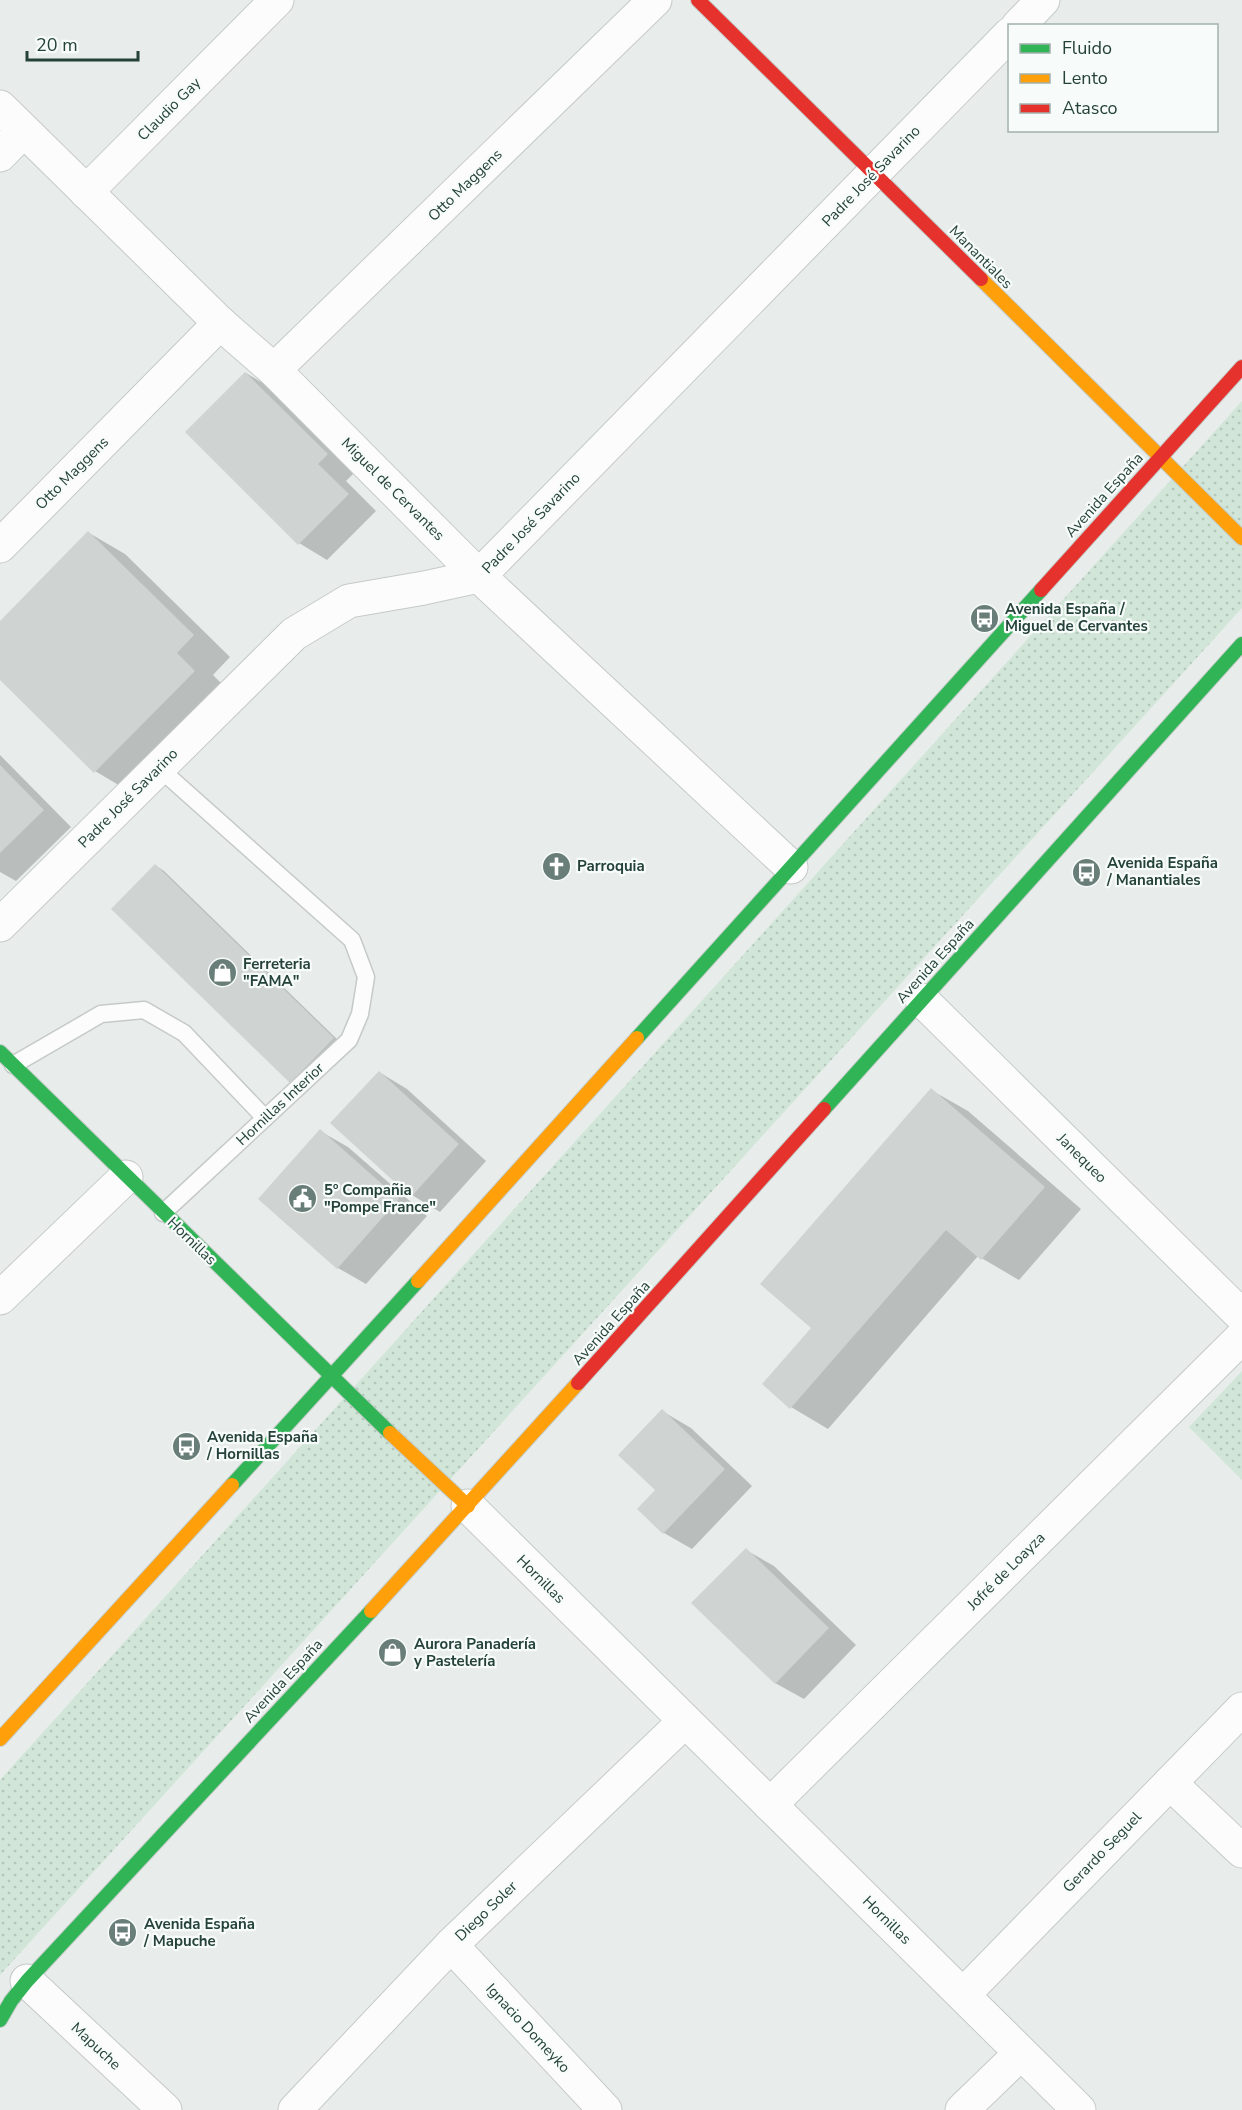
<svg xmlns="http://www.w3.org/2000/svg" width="1242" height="2110" font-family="'Nunito Sans',sans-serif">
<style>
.green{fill:url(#green-dots)}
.shadow{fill:#0003}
.building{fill:#cfd4d2}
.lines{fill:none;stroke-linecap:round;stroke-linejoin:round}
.lane-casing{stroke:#c5cac8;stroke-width:19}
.street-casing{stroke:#c5cac8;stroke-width:35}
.fast-casing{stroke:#c3cbc8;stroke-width:16}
.slow-casing{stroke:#c3cbc8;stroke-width:16}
.jam-casing{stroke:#c3cbc8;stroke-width:16}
.lane{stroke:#fcfcfc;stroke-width:16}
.street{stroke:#fcfcfc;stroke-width:33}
.fast{stroke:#30b455;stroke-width:14}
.slow{stroke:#ff9f0a;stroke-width:14}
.jam{stroke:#e5322d;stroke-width:14}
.labels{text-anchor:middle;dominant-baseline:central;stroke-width:4.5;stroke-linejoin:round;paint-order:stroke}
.street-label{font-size:15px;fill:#24423a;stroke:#f7fbf9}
.poi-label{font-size:15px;font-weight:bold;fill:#24423a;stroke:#f7fbf9;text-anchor:start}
</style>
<defs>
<pattern id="green-dots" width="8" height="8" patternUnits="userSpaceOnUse" patternTransform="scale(1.5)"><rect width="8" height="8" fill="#d1e6d8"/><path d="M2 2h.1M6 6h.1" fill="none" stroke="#b3c6ba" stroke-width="1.8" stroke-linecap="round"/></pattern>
</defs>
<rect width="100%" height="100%" fill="#e8edeb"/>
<g class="green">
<path d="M1242 401V608L0 1975V1780Z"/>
<path d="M1242 1371V1480L1189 1427Z"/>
</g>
<g class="shadow">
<path d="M246 373 274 390 356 471 346 481 376 511 327 560 299 543Z"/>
<path d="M89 533 125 554 230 657 213 675 231 693 132 793 95 771 0 678V623Z"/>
<path d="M0 755 71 827 16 881 0 872Z"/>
<path d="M155 865 164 871 342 1044 300 1087 291 1082Z"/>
<path d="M379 1072 407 1089 486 1161 440 1212 412 1195Z"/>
<path d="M931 1090 968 1111 1081 1209 1019 1280 978 1256 828 1429 791 1407 813 1328Z"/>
<path d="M320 1131 348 1147 427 1216 366 1284 338 1268Z"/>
<path d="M662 1411 691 1428 752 1486 692 1549 664 1533Z"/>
<path d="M746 1550 774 1566 856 1645 804 1699 775 1683Z"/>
</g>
<g class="building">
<path d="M245 372 328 454 318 464 349 494 298 545 185 432Z"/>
<path d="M88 531 194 635 177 653 195 671 94 773 0 680V621Z"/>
<path d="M0 765 44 810 0 853Z"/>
<path d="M155 864 334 1038 290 1083 111 909Z"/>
<path d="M379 1071 459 1144 411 1197 330 1123Z"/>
<path d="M931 1088 1045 1187 981 1260 946 1230 790 1409 762 1384 811 1328 760 1284Z"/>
<path d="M320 1129 399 1199 337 1269 258 1199Z"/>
<path d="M662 1409 725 1469 663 1534 637 1509 655 1490 618 1455Z"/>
<path d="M746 1548 829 1628 775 1684 691 1603Z"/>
</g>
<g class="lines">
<defs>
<g id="lane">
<path d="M159 768 352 940 366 977 360 1014 349 1040 163 1213"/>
<path d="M13 1065 101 1014 144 1010 184 1033 265 1118"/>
</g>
<g id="street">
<path d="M1018 26 1043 0"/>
<path d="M0 107 220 323 274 370 479 576 791 867"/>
<path d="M0 155 23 131"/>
<path d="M86 192 277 0"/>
<path d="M274 370 655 0"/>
<path d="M0 546 220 323"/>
<path d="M0 925 294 634 349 601 424 588 479 576 1010 34"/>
<path d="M922 1000 1242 1316"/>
<path d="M0 1298 126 1177"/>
<path d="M468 1506 1079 2110"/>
<path d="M1170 1783 1242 1851"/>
<path d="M770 1805 1242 1337"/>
<path d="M451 1945 605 2110"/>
<path d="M27 1981 165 2110"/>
<path d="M963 1995 1242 1709"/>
<path d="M295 2110 451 1945 685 1721"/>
<path d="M962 2110 1021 2053"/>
</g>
<g id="fast">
<path d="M637 1038 1041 590"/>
<path d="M0 1052 390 1433"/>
<path d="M824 1109 1242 644"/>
<path d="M232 1485 418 1281"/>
<path d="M0 2020 11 2001 27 1981 371 1611"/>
</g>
<g id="slow">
<path d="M981 279 1242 538"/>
<path d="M418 1281 637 1038"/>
<path d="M390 1433 468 1506"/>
<path d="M371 1611 578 1383"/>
<path d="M0 1739 232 1485"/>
</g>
<g id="jam">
<path d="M698 0 981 279"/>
<path d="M1041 590 1242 367"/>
<path d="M578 1383 824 1109"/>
</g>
</defs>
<use href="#lane" class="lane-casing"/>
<use href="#street" class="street-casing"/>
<use href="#fast" class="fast-casing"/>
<use href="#slow" class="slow-casing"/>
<use href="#jam" class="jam-casing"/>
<use href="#lane" class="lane"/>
<use href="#street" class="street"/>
<use href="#fast" class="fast"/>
<use href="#slow" class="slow"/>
<use href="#jam" class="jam"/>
</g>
<defs>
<symbol id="bus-disc" viewBox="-11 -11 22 22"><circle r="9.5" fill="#697e78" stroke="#f7fbf9"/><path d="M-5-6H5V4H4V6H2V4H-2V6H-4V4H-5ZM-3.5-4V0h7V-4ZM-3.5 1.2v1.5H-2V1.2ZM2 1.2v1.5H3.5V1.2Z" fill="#fff"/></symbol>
<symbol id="church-disc" viewBox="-11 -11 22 22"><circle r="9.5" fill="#697e78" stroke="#f7fbf9"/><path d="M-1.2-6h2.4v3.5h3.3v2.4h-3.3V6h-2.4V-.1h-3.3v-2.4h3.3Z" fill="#fff"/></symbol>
<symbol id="shop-disc" viewBox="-11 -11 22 22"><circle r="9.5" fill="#697e78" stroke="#f7fbf9"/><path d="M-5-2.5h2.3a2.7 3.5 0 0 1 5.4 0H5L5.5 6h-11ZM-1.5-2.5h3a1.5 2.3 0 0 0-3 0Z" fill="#fff"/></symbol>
<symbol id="civic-disc" viewBox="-11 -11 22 22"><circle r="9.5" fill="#697e78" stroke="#f7fbf9"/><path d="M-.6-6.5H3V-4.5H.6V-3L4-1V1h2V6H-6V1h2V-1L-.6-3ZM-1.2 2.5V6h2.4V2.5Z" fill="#fff"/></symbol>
</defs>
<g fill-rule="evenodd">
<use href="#bus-disc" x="968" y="602" width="33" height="33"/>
<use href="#church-disc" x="540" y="850" width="33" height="33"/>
<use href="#bus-disc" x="1070" y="856" width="33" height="33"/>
<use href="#shop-disc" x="206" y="956" width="33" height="33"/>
<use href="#civic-disc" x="286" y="1182" width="33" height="33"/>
<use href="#bus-disc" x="170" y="1430" width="33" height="33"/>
<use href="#shop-disc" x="376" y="1636" width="33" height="33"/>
<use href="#bus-disc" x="106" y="1916" width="33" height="33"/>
</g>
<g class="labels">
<g class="street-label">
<text transform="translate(169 109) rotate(-45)">Claudio Gay</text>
<text transform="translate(871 176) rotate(-46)">Padre José Savarino</text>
<text transform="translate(465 185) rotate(-44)">Otto Maggens</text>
<text transform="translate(981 257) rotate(45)">Manantiales</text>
<text transform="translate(72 473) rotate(-45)">Otto Maggens</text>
<text transform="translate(393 489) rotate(45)">Miguel de Cervantes</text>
<text transform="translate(1104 495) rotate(-48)">Avenida España</text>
<text transform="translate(531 523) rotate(-46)">Padre José Savarino</text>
<text transform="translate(128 798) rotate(-45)">Padre José Savarino</text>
<text transform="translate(935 961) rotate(-48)">Avenida España</text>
<text transform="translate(280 1104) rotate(-43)">Hornillas Interior</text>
<text transform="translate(1082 1158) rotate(45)">Janequeo</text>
<text transform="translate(192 1241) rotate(44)">Hornillas</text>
<text transform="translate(611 1323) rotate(-48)">Avenida España</text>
<text transform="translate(1006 1571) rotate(-45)">Jofré de Loayza</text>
<text transform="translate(541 1579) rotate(45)">Hornillas</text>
<text transform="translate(283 1681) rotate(-47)">Avenida España</text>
<text transform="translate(1102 1852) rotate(-46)">Gerardo Seguel</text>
<text transform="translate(486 1911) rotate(-44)">Diego Soler</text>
<text transform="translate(887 1920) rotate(45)">Hornillas</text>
<text transform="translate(528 2028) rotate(47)">Ignacio Domeyko</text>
<text transform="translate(96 2046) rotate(43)">Mapuche</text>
</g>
<g class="poi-label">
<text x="1005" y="609">Avenida España /<tspan x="1005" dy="17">Miguel de Cervantes</tspan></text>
<text x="1107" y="863">Avenida España<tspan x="1107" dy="17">/ Manantiales</tspan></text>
<text x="577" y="866">Parroquia</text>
<text x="243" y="964">Ferreteria<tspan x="243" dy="17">"FAMA"</tspan></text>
<text x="324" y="1190">5º Compañia<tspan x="324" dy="17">"Pompe France"</tspan></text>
<text x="207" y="1437">Avenida España<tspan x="207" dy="17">/ Hornillas</tspan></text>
<text x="414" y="1644">Aurora Panadería<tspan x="414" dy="17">y Pastelería</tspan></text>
<text x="144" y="1924">Avenida España<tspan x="144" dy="17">/ Mapuche</tspan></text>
</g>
</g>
<rect x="1008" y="24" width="210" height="108" fill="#f7fbf9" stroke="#a3b1ad" stroke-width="1.5"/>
<rect x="1020" y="44" width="30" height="9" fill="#30b455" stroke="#a3b1ad" stroke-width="1.5"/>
<text x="1062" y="54" font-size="18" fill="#24423a">Fluido</text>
<rect x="1020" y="74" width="30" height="9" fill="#ff9f0a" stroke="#a3b1ad" stroke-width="1.5"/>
<text x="1062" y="84" font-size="18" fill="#24423a">Lento</text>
<rect x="1020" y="104" width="30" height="9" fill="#e5322d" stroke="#a3b1ad" stroke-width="1.5"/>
<text x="1062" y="114" font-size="18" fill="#24423a">Atasco</text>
<path d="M27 51v9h111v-9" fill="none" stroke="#24423a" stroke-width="3"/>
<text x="36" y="51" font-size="18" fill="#24423a" stroke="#f7fbf9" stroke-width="4.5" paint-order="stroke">20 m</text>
</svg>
